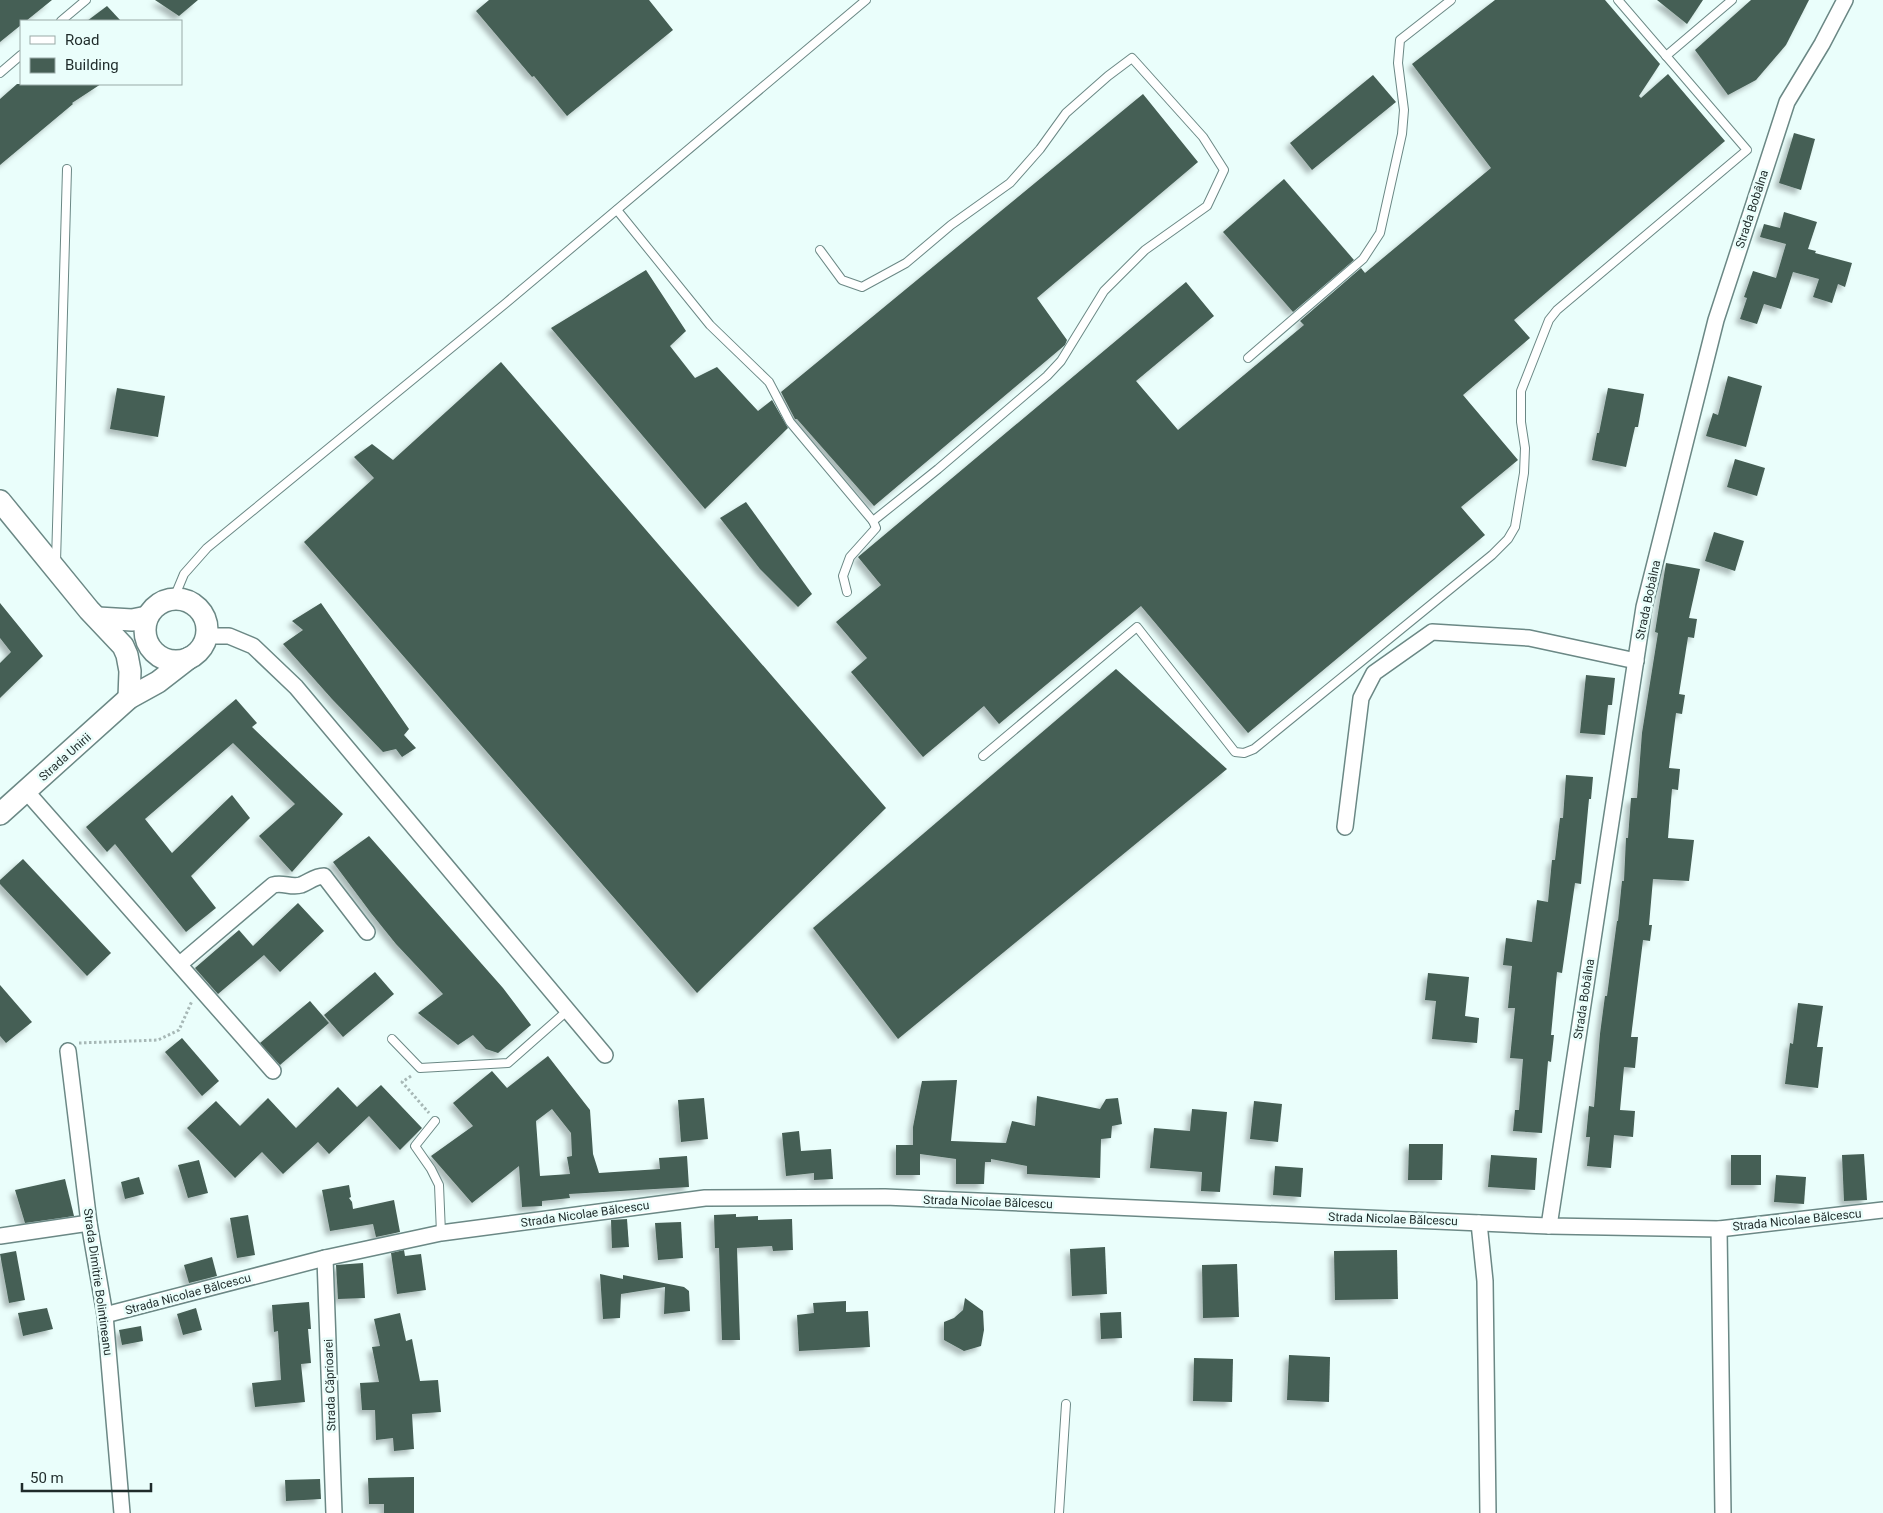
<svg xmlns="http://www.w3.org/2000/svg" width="1883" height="1513" font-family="Roboto,sans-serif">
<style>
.building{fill:#455e54;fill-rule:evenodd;filter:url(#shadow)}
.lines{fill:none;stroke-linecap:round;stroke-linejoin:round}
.lane-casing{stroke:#6b8885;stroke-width:10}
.street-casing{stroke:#6b8885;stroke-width:18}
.secondary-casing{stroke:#6b8885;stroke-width:24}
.path{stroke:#a7b8b6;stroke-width:3;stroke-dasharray:2.5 2.5;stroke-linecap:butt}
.lane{stroke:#fff;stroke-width:8}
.street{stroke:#fff;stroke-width:15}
.secondary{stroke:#fff;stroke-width:21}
.labels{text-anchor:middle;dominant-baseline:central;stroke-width:5;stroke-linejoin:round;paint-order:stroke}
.street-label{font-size:12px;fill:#1f2b2a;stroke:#eafefb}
</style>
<defs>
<filter id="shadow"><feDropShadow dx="-4.5" dy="4.5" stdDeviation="2.5" flood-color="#0004"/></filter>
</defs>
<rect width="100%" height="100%" fill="#eafefb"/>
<g class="building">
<path d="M0 0H52L26 21H21V25L0 42Z"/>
<path d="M155 0H198L179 16Z"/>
<path d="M489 0H649L673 30 567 116 534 76 532 77 476 11Z"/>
<path d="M1495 0H1605L1660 64 1639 96 1641 98 1668 74 1725 141 1514 320 1530 338 1463 395 1518 460 1461 507 1485 535 1248 733 1141 606 999 724 984 706 923 757 851 672 867 658 836 622 881 585 858 557 1186 282 1214 316 1136 381 1178 430 1304 325 1300 321 1361 268 1365 273 1491 168 1412 64Z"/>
<path d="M1657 0H1703L1687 24Z"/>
<path d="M1751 0H1809L1786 45 1756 80 1728 95 1695 50Z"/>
<path d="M107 6 121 21H87Z"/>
<path d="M1373 75 1396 102 1312 170 1290 143Z"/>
<path d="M17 84H101L72 103 73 104 0 165V99Z"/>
<path d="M1143 94 1198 162 1037 298 1067 340 1065 345 874 506 797 419H795L781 392Z"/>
<path d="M1794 133 1815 139 1801 190 1779 183Z"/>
<path d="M1284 179 1354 260 1293 312 1223 232Z"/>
<path d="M1784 212 1817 222 1808 249 1816 251 1815 253 1852 263 1845 287 1838 284 1832 303 1813 297 1819 279 1793 272 1781 309 1764 304 1757 324 1740 319 1747 298 1744 297 1753 271 1776 278 1786 244 1760 237 1764 224 1780 228Z"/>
<path d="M646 270 686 331 670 346 695 378 717 367 758 411 772 400 788 428 705 509 551 328Z"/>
<path d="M501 362 886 808 697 993 304 542 374 478 354 457 372 444 393 460Z"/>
<path d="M1728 376 1762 386 1746 447 1706 436 1713 413 1718 415Z"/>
<path d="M117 388 165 396 158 437 110 429Z"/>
<path d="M1608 388 1644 394 1638 427H1635L1626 467 1592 460 1597 433H1599Z"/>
<path d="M1735 459 1765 468 1757 496 1727 487Z"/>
<path d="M746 502 812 594 798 607 760 569 720 518Z"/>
<path d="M1714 532 1744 541 1735 571 1705 561Z"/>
<path d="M1666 563 1700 569 1689 618 1697 619 1694 638 1688 637 1679 694 1685 695 1682 714 1676 713 1669 768 1680 769 1678 790 1672 789 1668 838 1694 840 1689 881 1653 879 1649 925H1652L1650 941 1643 940 1631 1037H1638L1635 1068 1624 1067 1620 1110 1635 1111 1633 1137 1614 1135 1611 1168 1587 1166 1590 1137H1586L1589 1106 1594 1107 1600 1034 1605 996H1607L1617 921H1618L1622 881H1624L1626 838H1628L1631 798H1637L1642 733 1658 633 1655 632Z"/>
<path d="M0 603 43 656 0 698V663L11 652 0 638Z"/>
<path d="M321 603 409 729 404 735 416 748 402 757 396 749 383 752 332 699 283 644 303 630 292 621Z"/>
<path d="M1116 669 1227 769 898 1039 813 928Z"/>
<path d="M1586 675 1615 678 1612 705H1608L1605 735 1580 733Z"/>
<path d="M236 699 257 723 252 727 343 814 292 872 259 836 295 804 233 743 145 819 172 853 232 795 250 818 191 876 216 908 186 932 115 844 107 852 86 827Z"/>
<path d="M1566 775 1593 777 1591 799H1589L1581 884 1575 883 1562 973 1557 972 1551 1035H1554L1551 1062 1548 1061 1542 1133 1513 1131 1515 1110H1519L1523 1059 1510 1058 1515 1008H1508L1512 966 1503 965 1506 938 1532 942 1537 900 1548 902 1552 860H1555L1560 818H1563Z"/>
<path d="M369 836 503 988 531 1025 498 1053 486 1049 473 1035 458 1045 418 1013 443 994 396 944 371 913 333 862Z"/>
<path d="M23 859 111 953 87 976 0 884V880Z"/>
<path d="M298 903 324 931 280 972 264 955 218 994 195 968 239 930 253 946Z"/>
<path d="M375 972 394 994 343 1037 324 1015Z"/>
<path d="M1428 973 1469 977 1465 1016 1479 1018 1477 1043 1432 1039 1436 1001 1425 1000Z"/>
<path d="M0 985 32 1022 6 1043 0 1036Z"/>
<path d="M310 1001 329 1023 280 1065 260 1043Z"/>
<path d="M1798 1003 1823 1006 1817 1047H1823L1818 1088 1785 1084 1790 1043 1793 1044Z"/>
<path d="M182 1038 219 1081 202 1096 165 1052Z"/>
<path d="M548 1056 590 1110 593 1154 599 1173 660 1169 659 1158 687 1156 689 1187 569 1194 570 1198 542 1201V1206L522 1207 519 1166 472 1203 431 1156 473 1126 453 1103 492 1071 507 1088ZM552 1109 571 1133 572 1156 567 1157 570 1174 540 1176 536 1121Z"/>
<path d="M957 1080 951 1141 1006 1143 1012 1121 1035 1126 1037 1096 1100 1109 1106 1099 1118 1098 1122 1124 1112 1126 1111 1138 1101 1139 1100 1178 1027 1174V1166L991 1159V1162H985L984 1184H956V1159L920 1154V1175H896V1145H913V1127L922 1081Z"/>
<path d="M381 1085 422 1128 400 1150 369 1116 329 1154 318 1142 283 1174 262 1152 235 1178 187 1128 216 1101 240 1126 268 1098 296 1128 338 1087 357 1107Z"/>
<path d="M704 1098 708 1139 681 1142 678 1100Z"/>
<path d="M1254 1101 1282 1104 1278 1142 1250 1139Z"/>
<path d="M1192 1109 1227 1112 1220 1192 1201 1191 1202 1172 1150 1168 1154 1128 1190 1131Z"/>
<path d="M799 1131 801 1151 831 1149 833 1179 814 1180V1173L786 1176 782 1133Z"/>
<path d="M1409 1144H1443L1442 1180H1408Z"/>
<path d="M1864 1154 1867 1200 1844 1201 1842 1155Z"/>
<path d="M1491 1155 1537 1158 1535 1190 1488 1187Z"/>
<rect x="1731" y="1155" width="30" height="30"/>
<path d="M199 1160 208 1193 188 1198 178 1165Z"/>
<path d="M1275 1166 1303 1168 1301 1197 1273 1195Z"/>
<path d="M1776 1175 1806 1177 1804 1204 1774 1202Z"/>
<path d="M139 1177 144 1194 125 1199 121 1182Z"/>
<path d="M65 1179 74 1216 25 1223 15 1190Z"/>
<path d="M349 1185 351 1197 349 1198 352 1202 353 1209 394 1200 400 1232 376 1237 373 1224 330 1231 322 1190Z"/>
<path d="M736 1214V1217L758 1216V1220L792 1219 793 1250 773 1251 772 1246 737 1248 740 1340H722L719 1248H715L714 1215Z"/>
<path d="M248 1215 255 1255 237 1258 230 1218Z"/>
<path d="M627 1219 629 1247 612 1248 611 1220Z"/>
<path d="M681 1222 683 1258 658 1260 655 1223Z"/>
<path d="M1105 1247 1107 1294 1072 1296 1070 1249Z"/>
<path d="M404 1250 405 1256 421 1254 426 1290 397 1294 391 1253Z"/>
<path d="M1397 1250 1398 1299 1335 1300 1334 1251Z"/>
<path d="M16 1251 25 1300 9 1303 0 1254Z"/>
<path d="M212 1257 217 1276 189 1283 184 1265Z"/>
<path d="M363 1263 365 1298 338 1299 336 1265Z"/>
<path d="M1237 1264 1239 1317 1203 1318 1202 1265Z"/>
<path d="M600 1274 623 1279V1275L684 1287 689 1291 690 1311 664 1314 665 1287 621 1294 620 1318 603 1319Z"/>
<path d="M965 1298 983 1311 984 1330 981 1346 964 1351 944 1340V1322L954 1318 963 1310Z"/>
<path d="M846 1301V1312L868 1311 870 1347 799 1351 797 1315 814 1313 813 1303Z"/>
<path d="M309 1302 311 1329H308L311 1363 301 1364 305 1402 255 1407 252 1383 281 1380 278 1331 274 1332 272 1305Z"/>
<path d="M47 1308 53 1329 23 1336 18 1313Z"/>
<path d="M196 1308 202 1330 183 1335 177 1314Z"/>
<path d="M1121 1312 1122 1338 1101 1339 1100 1313Z"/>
<path d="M400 1313 406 1341 412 1339 420 1381 438 1380 441 1412 412 1414 414 1449 394 1451 393 1438 376 1440 375 1410H362L360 1383 379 1382 372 1347 380 1346 374 1319Z"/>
<path d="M141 1326 143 1341 122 1345 119 1330Z"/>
<path d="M1289 1355 1330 1357 1329 1402 1287 1400Z"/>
<path d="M1194 1358 1233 1359 1232 1402 1193 1401Z"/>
<path d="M414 1477V1513H384V1504H369L368 1478Z"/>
<path d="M320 1479 321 1499 286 1501 285 1480Z"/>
</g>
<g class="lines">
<defs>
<g id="lane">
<path d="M61 21 86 0"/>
<path d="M1666 56 1732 0"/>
<path d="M0 73 21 55"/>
<path d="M617 210 710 325 769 382 790 422 873 521"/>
<path d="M820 250 842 280 862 287 906 263 951 225 1010 183 1040 149 1066 113 1108 76 1132 58 1203 137 1224 170 1207 206 1145 250 1104 291 1061 361 1047 376 938 469 873 521 876 528 850 557 843 576 847 592"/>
<path d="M1248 358 1363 259 1380 233 1402 134 1404 110 1398 63 1400 40 1451 0"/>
<path d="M56 562 67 169"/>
<path d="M174 598 184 574 207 548 506 303 866 0"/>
<path d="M983 756 1137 627 1235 752 1244 753 1254 749 1492 555 1508 539 1515 527 1524 473 1525 448 1521 422V391L1549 320 1557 310 1747 150 1618 0"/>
<path d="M392 1039 420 1068 508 1063 567 1011"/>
<path d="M435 1121 415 1146 431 1169 439 1185 441 1233"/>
<path d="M1059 1513 1066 1404"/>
</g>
<g id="street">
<path d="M206 636H229L253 646 296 687 605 1055"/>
<path d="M26 791 273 1071"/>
<path d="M1345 827 1361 698 1374 673 1432 632 1529 638 1636 661"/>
<path d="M180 964 273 885C283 882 291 888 301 885 309 882 315 876 324 876L367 932"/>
<path d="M68 1051 89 1223 105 1315 122 1513"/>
<path d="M1479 1223 1485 1281 1488 1513"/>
<path d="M1549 1226 1644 607 1716 320 1763 176 1787 102 1822 44 1845 0"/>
<path d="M1719 1229 1723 1513"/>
<path d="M0 1236 89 1223"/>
<path d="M325 1258 334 1513"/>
<path d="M105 1315 325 1258 441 1233 705 1198 885 1197 1549 1226 1719 1229 1883 1210"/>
</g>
<g id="secondary">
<path d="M0 501 89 610 123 646 127 655 130 671 129 698"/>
<circle cx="176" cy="630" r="31"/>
<path d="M98 618 132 620 147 617"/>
<path d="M0 814 129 698 158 682 189 658"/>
</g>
</defs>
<use href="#lane" class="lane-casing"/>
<use href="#street" class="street-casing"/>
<use href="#secondary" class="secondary-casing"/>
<g class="path">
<path d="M79 1043 158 1040 179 1030 192 1001"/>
<path d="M411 1076 402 1082 429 1113"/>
</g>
<use href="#lane" class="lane"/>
<use href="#street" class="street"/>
<use href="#secondary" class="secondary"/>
</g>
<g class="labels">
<g class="street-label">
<text transform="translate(1752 209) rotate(-72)">Strada Bobâlna</text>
<text transform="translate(1648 600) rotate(-78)">Strada Bobâlna</text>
<text transform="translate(65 757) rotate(-42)">Strada Unirii</text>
<text transform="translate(1584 999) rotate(-81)">Strada Bobâlna</text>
<text transform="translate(988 1202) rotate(2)">Strada Nicolae Bălcescu</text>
<text transform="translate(585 1214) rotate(-8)">Strada Nicolae Bălcescu</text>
<text transform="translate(1393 1219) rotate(2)">Strada Nicolae Bălcescu</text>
<text transform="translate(1797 1220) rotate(-6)">Strada Nicolae Bălcescu</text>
<text transform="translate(98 1282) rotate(82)">Strada Dimitrie Bolintineanu</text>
<text transform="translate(188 1294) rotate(-15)">Strada Nicolae Bălcescu</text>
<text transform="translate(330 1385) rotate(-92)">Strada Căprioarei</text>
</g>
</g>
<rect x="20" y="20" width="162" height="65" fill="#eafefb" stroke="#99aaa7"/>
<rect x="30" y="36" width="25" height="8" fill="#ffffff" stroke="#99aaa7"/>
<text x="65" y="45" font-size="15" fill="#1f2b2a">Road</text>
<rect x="30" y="58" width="25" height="15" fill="#455e54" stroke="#99aaa7"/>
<text x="65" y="70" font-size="15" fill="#1f2b2a">Building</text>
<path d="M22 1483v8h129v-8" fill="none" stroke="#1f2b2a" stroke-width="2.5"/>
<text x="30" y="1483" font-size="15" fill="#1f2b2a" stroke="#eafefb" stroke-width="4" paint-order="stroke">50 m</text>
</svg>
